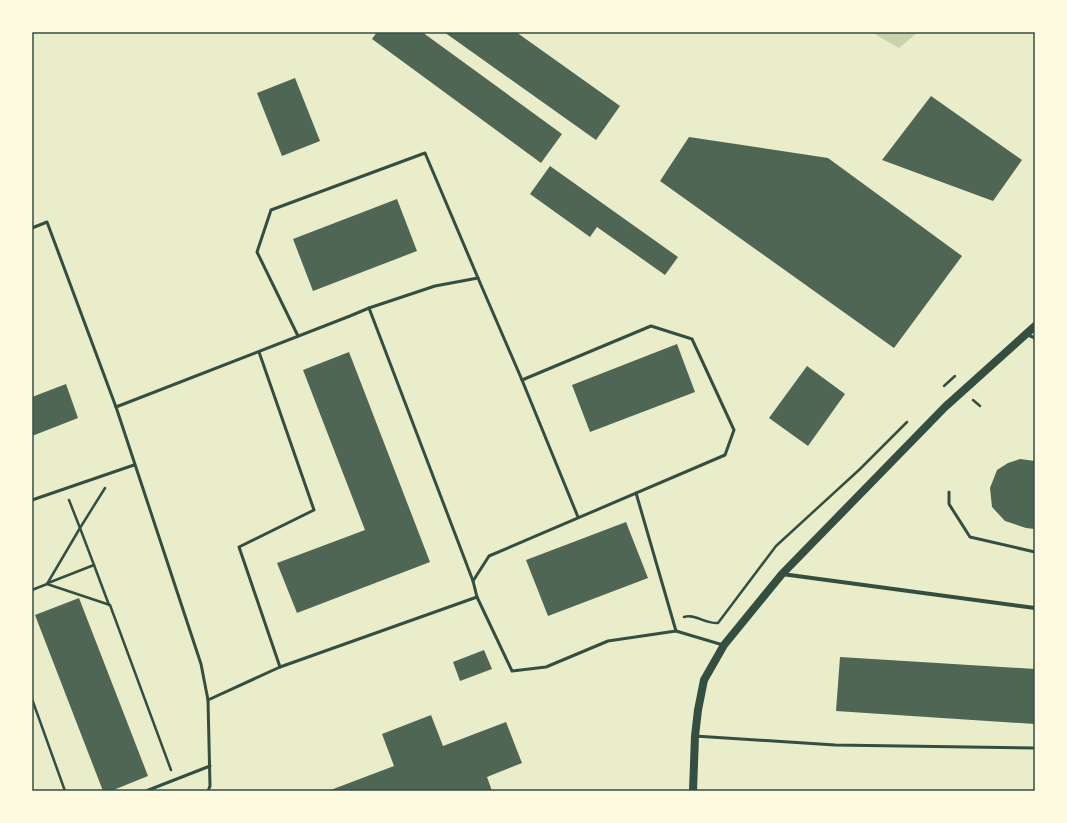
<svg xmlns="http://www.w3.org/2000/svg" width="1067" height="823" font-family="'PT Sans Narrow',sans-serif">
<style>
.green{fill:#cad2ad}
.building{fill:#4f6655}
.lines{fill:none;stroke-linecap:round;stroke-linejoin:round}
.path{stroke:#344e41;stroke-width:2.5}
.service{stroke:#344e41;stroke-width:3}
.minor{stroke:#344e41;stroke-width:4}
.secondary{stroke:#344e41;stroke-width:8}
.neatline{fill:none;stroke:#344e41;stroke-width:1.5}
</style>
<rect width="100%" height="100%" fill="#e9edc9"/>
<path class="green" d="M871 32H918L899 48Z"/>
<g class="building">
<path d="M377 32H422L562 134 541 163 372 39Z"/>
<path d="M444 32H516L620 106 596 140Z"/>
<path d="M295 78 320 141 282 156 257 93Z"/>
<path d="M931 96 1022 160 993 201 882 160Z"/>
<path d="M689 137 828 158 962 256 894 348 660 181Z"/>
<path d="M550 166 678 257 665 275 597 227 590 237 530 194Z"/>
<path d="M397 199 417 251 313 291 293 239Z"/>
<path d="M677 344 695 392 590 432 572 385Z"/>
<path d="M349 352 430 562 297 613 277 563 365 530 303 370Z"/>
<path d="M807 366 845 394 808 446 769 418Z"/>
<path d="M66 384 78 418 32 436V397Z"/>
<path d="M1020 459 1035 461V529L1026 528 1005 521 992 507 990 488 997 470 1008 463Z"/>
<path d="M626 522 648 578 548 616 526 560Z"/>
<path d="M79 598 148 776 111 791H103L35 615Z"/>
<path d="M484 650 492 669 460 681 453 662Z"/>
<path d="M840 657 1035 669V724L836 711Z"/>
<path d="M431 715 443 746 506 722 522 763 487 777 492 791H328L394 766 382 734Z"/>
</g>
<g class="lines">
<g class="path">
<path d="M944 386 955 376"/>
<path d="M973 400 980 406"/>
<path d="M94 565 109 605"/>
<path d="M48 583 94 565 80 528 105 488"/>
<path d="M47 584 110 605 171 770"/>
<path d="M32 590 47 584 80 528 69 500"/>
<path d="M684 617C694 613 705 624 718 623L776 546 860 469 907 422"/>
<path d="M32 699 65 791"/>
</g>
<g class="service">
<path d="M32 228 47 222 116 407 201 664 208 700 210 786 208 791"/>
<path d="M1028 335 1035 338"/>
<path d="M298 336 257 252 271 210 425 153 478 278"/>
<path d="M259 352 314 510 239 547 280 667"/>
<path d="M116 407 350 316 369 308"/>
<path d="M949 492V504L970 537 1035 552"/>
<path d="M636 493 676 631"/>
<path d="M32 500 134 465"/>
<path d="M473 581 369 308 435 286 478 278 522 380"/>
<path d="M477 597 473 581 489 556 725 455 734 430 692 339 651 326 522 380 578 517"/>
<path d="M208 700 280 667 477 597 512 671 546 667 608 641 676 631 723 645"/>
<path d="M695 736 835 745 1035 748"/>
<path d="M146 791 210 766"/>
</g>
<path class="minor" d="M782 574 1035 608"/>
<path class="secondary" d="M693 791 695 736 698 710 704 680 724 645 782 574 824 531 945 407 1035 326"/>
</g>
<rect width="1067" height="823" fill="none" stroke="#fefae0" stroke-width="66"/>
<rect x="33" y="33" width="1001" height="757" class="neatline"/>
</svg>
